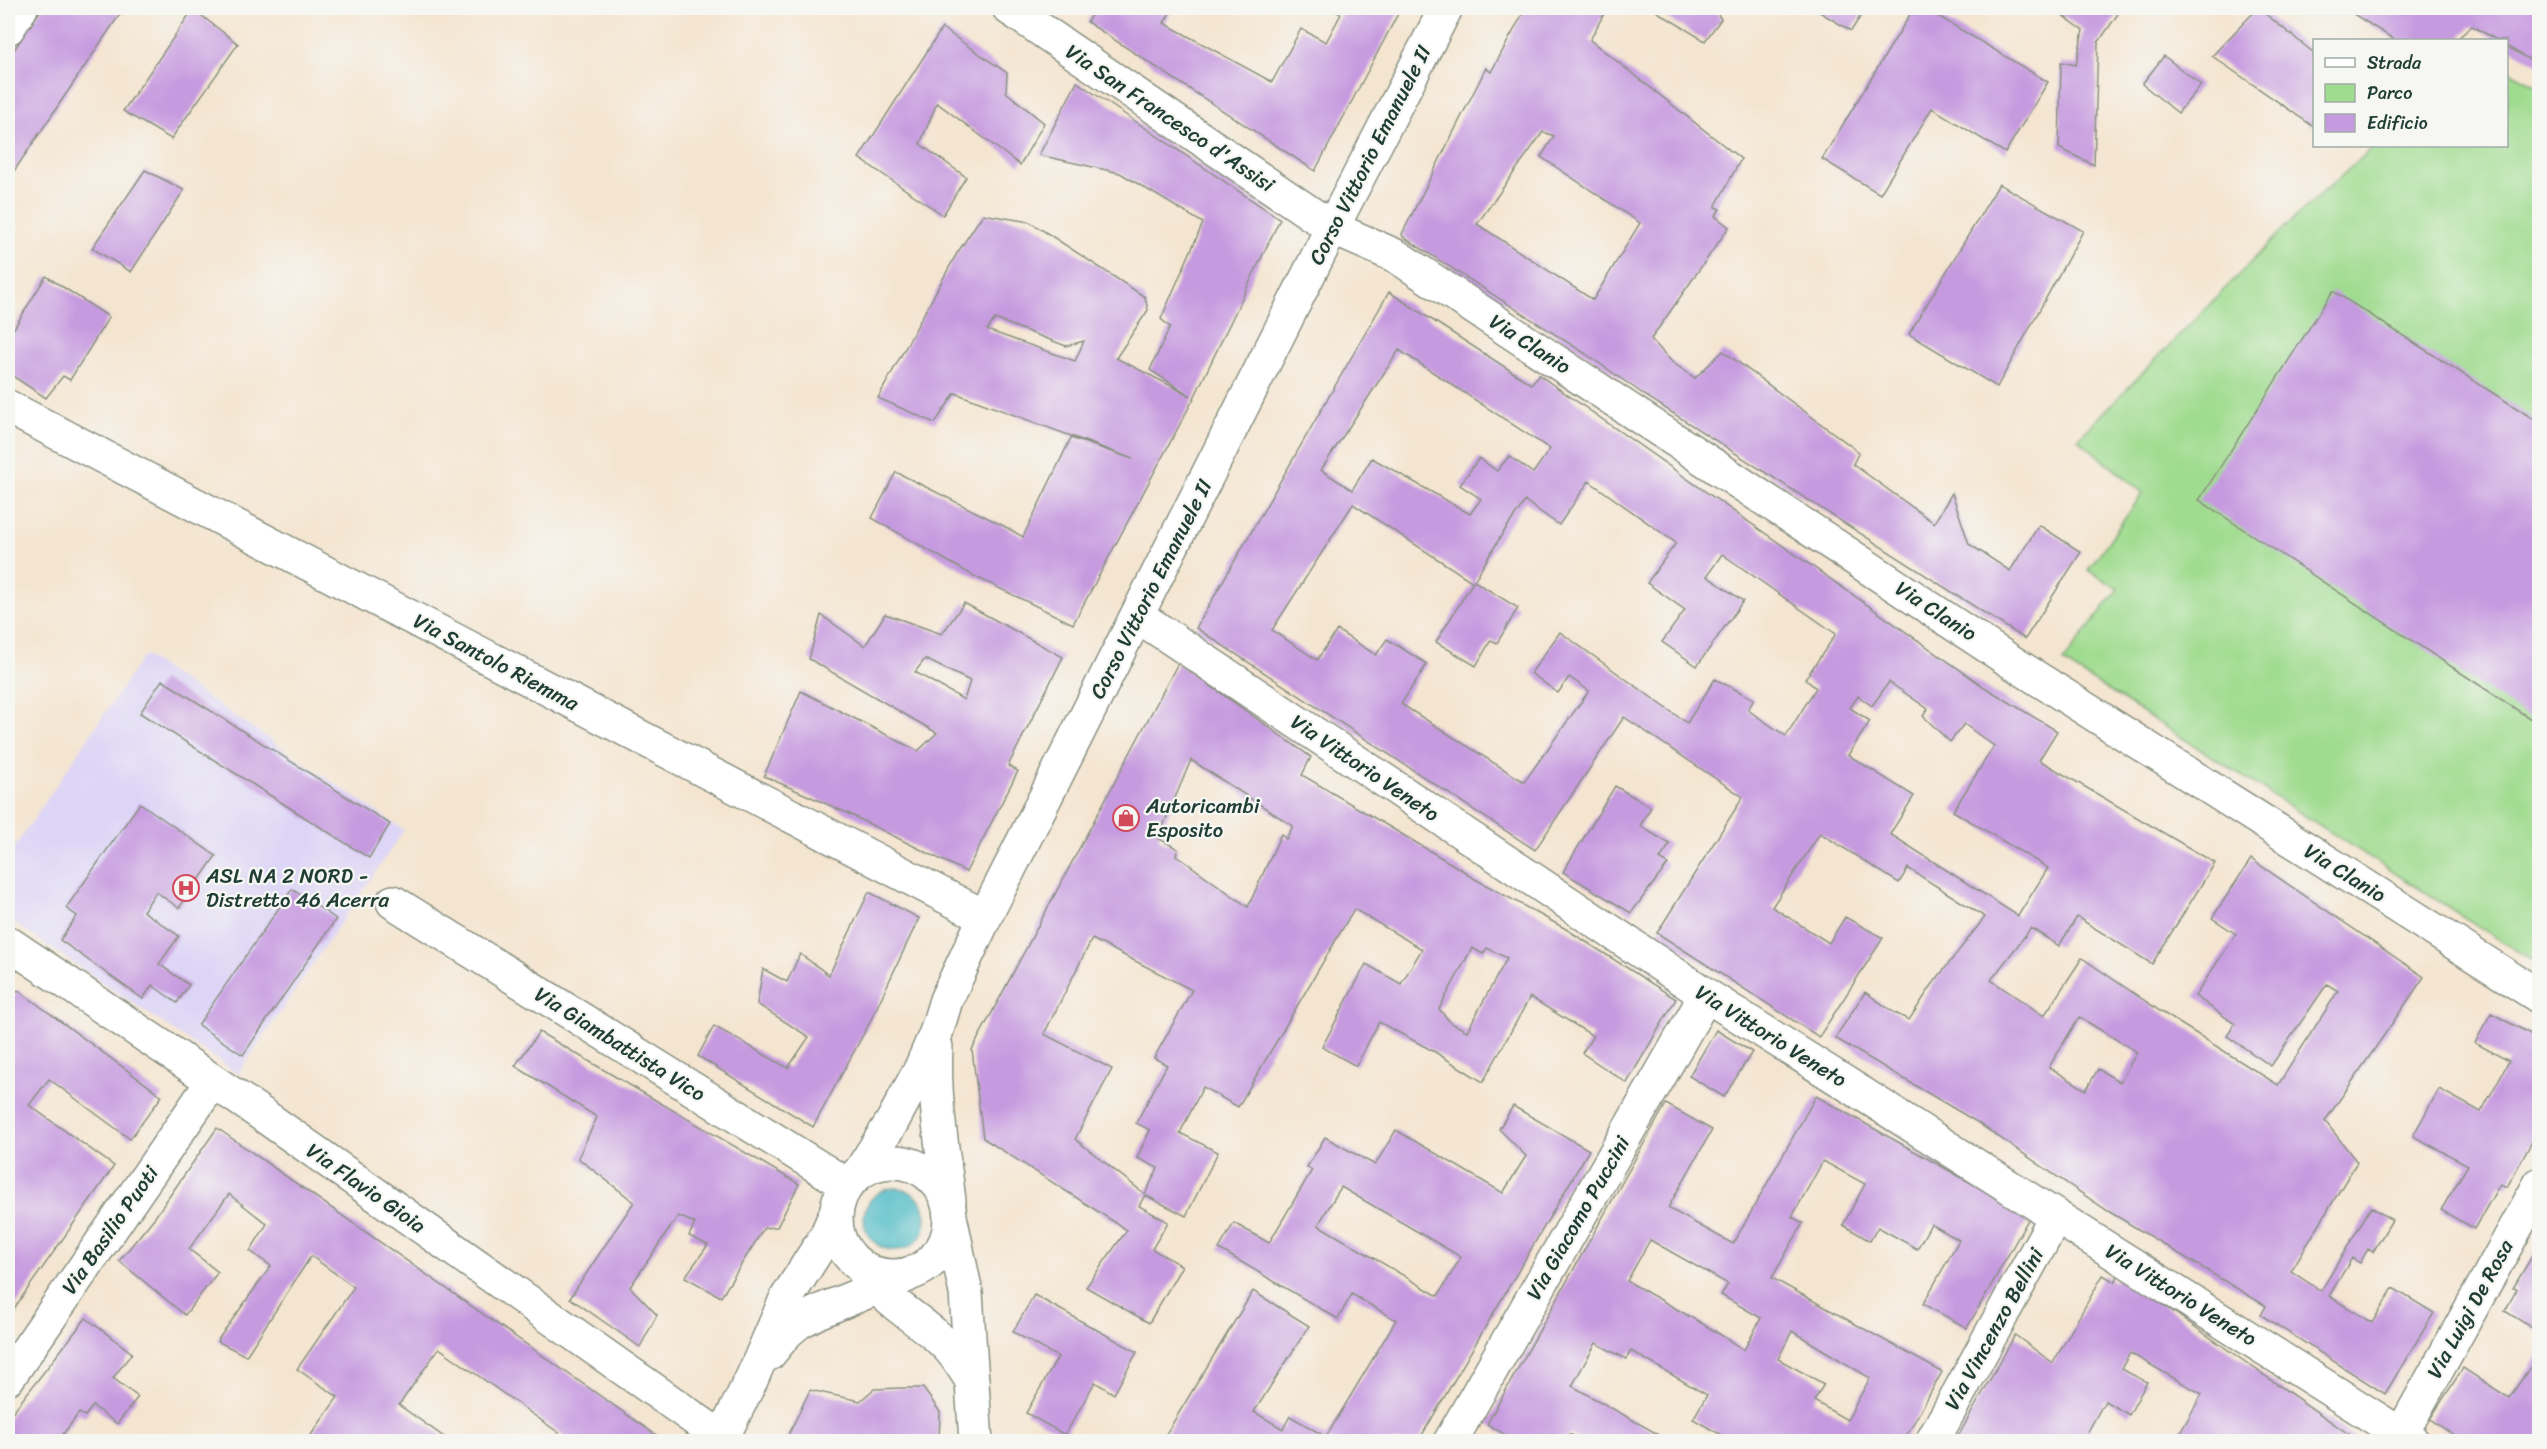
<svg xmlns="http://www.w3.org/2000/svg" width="2547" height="1449" font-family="Sriracha,sans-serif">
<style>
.built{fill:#ddd5f6}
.green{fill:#a0dc90;stroke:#608c62;stroke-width:1.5}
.water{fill:#4cbac5;stroke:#367c7c;stroke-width:1.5}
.building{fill:#c69adf;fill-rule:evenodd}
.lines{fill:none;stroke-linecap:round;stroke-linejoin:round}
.minor-casing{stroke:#8a9182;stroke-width:36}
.tertiary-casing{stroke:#8a9182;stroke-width:36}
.secondary-casing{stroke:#8a9182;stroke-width:36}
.minor{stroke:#fff;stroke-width:33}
.tertiary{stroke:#fff;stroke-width:33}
.secondary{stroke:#fff;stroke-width:33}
.labels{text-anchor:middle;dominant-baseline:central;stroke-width:4.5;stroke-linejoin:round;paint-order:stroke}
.street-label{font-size:21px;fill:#1f3d34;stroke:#f6f6f2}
.poi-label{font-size:21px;fill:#1f3d34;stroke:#f6f6f2;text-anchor:start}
</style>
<rect width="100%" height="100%" fill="#f6f6f2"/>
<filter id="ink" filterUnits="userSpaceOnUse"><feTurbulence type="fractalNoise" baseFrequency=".0167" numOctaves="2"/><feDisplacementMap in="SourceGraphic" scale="12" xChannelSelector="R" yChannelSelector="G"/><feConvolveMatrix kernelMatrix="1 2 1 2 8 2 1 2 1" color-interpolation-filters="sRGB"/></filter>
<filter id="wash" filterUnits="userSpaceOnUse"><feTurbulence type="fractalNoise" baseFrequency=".008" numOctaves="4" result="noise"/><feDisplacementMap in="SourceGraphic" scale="24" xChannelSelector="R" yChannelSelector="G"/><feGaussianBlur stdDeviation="1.35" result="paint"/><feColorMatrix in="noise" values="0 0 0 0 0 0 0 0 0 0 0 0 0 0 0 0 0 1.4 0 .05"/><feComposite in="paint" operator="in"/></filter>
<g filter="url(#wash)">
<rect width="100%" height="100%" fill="#f4e5d0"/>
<path class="built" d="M144 655 404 830 238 1074 8 919V857Z"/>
<path class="green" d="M2507 70 2539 87V965L2063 662 2118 589 2088 570 2143 493 2078 439 2295 217 2375 146H2506Z"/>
<circle class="water" cx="895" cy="1219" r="31"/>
<g id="blocks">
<g class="building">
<path d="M42 8H124L8 180V59Z"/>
<path d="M1095 8H1173L1164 23 1272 82 1301 29 1326 42 1341 14 1329 8H1401L1315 171 1087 22Z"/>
<path d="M1526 8H1607L1590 40 1741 159 1715 207 1720 209 1715 216 1729 227 1651 339 1672 362 1695 378 1723 351 1859 452 1853 464 1934 523 1952 493 1969 544 2010 571 2039 525 2081 552 2025 639 1646 396 1586 354 1403 237 1402 234 1486 68 1491 72ZM1543 132 1554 136 1541 157 1640 223 1593 300 1477 224Z"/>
<path d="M1651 8H1714L1721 19 1705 41Z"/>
<path d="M1813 8H1866L1851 31Z"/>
<path d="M1914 8H1925L2048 82 2005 153 1932 108 1880 194 1822 159Z"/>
<path d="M2052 8H2122L2098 43 2094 165 2059 148 2061 62 2076 65 2083 30Z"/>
<path d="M2258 8 2314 53V127L2212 56Z"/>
<path d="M2348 8H2533L2540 10V66L2506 46V40H2497L2472 26 2456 40H2395L2347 10Z"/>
<path d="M193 9 238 44 171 139 123 111Z"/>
<path d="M942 28 1007 73 1006 92 1044 123 1020 165 937 103 920 144 966 177 943 215 859 158Z"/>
<path d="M2164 56 2201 85 2178 113 2142 84Z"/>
<path d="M1077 82 1280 219 1194 398 1073 624 972 575 872 518 896 472 1004 526 1023 537 1071 438 1133 459 955 393 935 423 878 398 956 255 983 214 1030 222 1145 297 1148 310 1116 358 1191 396 1150 370 1170 327 1161 319 1203 223 1120 173 1039 155ZM995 319 1066 346 1084 341 1075 361 987 330Z"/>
<path d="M145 170 184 190 131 272 92 248Z"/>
<path d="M1999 184 2083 231 1997 387 1909 334Z"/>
<path d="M46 276 109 317 70 380 63 376 46 398 8 373V338Z"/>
<path d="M2333 291 2540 423V725L2199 500Z"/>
<path d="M1389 292 1531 384 1539 375 1986 688 2057 731 2039 760 2215 863 2152 964 2077 917 2059 946 2031 928 1991 980 2044 1016 2082 958 2160 1011 2278 1085 2338 991 2327 984 2271 1066 2227 1036 2235 1024 2195 996 2236 934 2212 918 2251 859 2424 977 2325 1121 2357 1162 2291 1271 2321 1291 2371 1207 2392 1220 2373 1252 2368 1249 2360 1263 2352 1258 2329 1296 2372 1323 2393 1288 2434 1313 2385 1394 2261 1315 2266 1306 2108 1211 1975 1121 1835 1038 1865 992 1895 1013 1909 1020 1932 985 1985 917 1908 868 1899 883 1820 833 1772 907 1829 943 1845 917 1883 938 1819 1037 1657 933 1743 797 1624 717 1535 850 1196 628ZM1399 350 1550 449 1533 473 1509 456 1497 471 1479 458 1460 485 1481 499 1470 514 1372 458 1352 490 1321 470ZM1589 481 1676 543 1647 583 1685 610 1662 642 1697 666 1743 601 1707 576 1722 554 1836 634 1805 679 1816 688 1786 736 1748 710 1754 699 1715 679 1687 723 1560 632 1531 673 1558 693 1569 677 1589 691 1524 782 1401 704 1427 664 1387 639 1376 655 1337 630 1317 660 1272 630 1353 504 1473 582 1436 642 1476 666 1491 640 1497 643 1518 608 1474 581 1501 536 1525 501 1559 525ZM1889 682 1928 709 1923 716 1950 742 1964 724 1994 746 1953 811 2048 868 2018 916 1890 834 1914 796 1848 755 1870 721 1850 708 1858 696 1872 706ZM2079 1017 2137 1052 2120 1082 2098 1069 2086 1090 2049 1067Z"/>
<path d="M964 603 1063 657 1008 766 1018 771 966 872 847 813 764 776 801 691 918 751 937 733 809 659 821 615 865 646 885 614 942 634ZM925 659 970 681 964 700 915 672Z"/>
<path d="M1178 663 1311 757 1302 775 1467 873 1466 874 1566 929 1676 999 1627 1083 1582 1053 1593 1036 1530 997 1483 1082 1435 1052 1379 1022 1356 1066 1322 1047 1366 964 1401 984 1422 949 1354 909 1238 1107 1203 1087 1180 1133 1218 1152 1186 1216 1145 1195 1139 1206 1168 1222 1152 1249 1182 1266 1149 1323 1086 1287 1127 1230 983 1138 972 1050ZM1191 760 1293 826 1286 839 1281 834 1248 907 1176 855 1178 849 1158 838ZM1092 939 1192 990 1154 1058 1167 1065 1136 1123 1150 1130 1137 1158 1158 1168 1145 1194 1075 1139 1112 1069 1044 1034ZM1472 948 1483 954 1487 948 1507 958 1467 1031 1451 1023 1439 1009Z"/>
<path d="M162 680 390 824 369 858 140 713Z"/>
<path d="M1615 786 1651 807 1640 826 1670 844 1660 859 1668 864 1631 913 1563 872Z"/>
<path d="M140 803 216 856 179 908 156 892 143 911 179 936 159 964 189 985 177 1003 152 985 143 999 60 940 77 916 66 908Z"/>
<path d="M292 889 336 919 243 1055 198 1025Z"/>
<path d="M869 892 919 918 869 1024 813 1127 698 1056 714 1026 788 1068 809 1037 757 1004 763 969 787 982 800 954 829 975Z"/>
<path d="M18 990 162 1096 130 1139 49 1079 29 1105 114 1166 8 1317V1004Z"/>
<path d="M2491 1013 2540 1039V1127L2507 1187 2500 1184 2474 1229 2441 1210 2468 1165 2413 1136 2439 1089 2481 1112 2509 1061 2475 1043Z"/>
<path d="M1716 1030 1752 1052 1724 1097 1689 1076Z"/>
<path d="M539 1032 799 1184 777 1227 764 1228 721 1297 685 1277 708 1245 689 1236 695 1223 678 1216 630 1287 657 1315 640 1347 570 1298 634 1202 578 1158 597 1117 515 1066Z"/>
<path d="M1816 1096 2030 1216 1967 1328 1923 1304 1959 1240 1931 1224 1917 1249 1878 1227 1870 1241 1843 1225 1865 1184 1823 1161 1792 1217 1803 1223 1772 1278 1942 1372 1903 1442H1734L1693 1419 1707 1395 1631 1351 1626 1359 1596 1343 1572 1386 1672 1442H1584L1570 1434 1566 1442H1517L1487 1424 1666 1104 1712 1130 1668 1208 1733 1244ZM1650 1240 1728 1284 1721 1295 1761 1318 1744 1350 1710 1328 1627 1281ZM1792 1331 1870 1378 1847 1420 1814 1401 1824 1384 1778 1359Z"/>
<path d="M1513 1106 1589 1150 1418 1442H1169L1166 1434 1253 1291 1309 1326 1254 1412 1283 1429 1290 1416 1326 1437 1396 1320 1352 1294 1338 1319 1219 1249 1234 1223 1269 1243 1312 1170 1307 1167 1325 1137 1375 1165 1396 1130 1503 1193 1526 1156 1499 1129ZM1341 1187 1461 1257 1438 1296 1318 1225Z"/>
<path d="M217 1128 666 1442H572L439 1348 399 1405 451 1442H306L338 1397 297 1369 354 1287 311 1256 246 1356 217 1341 271 1266 250 1251 267 1224 229 1194 189 1249 218 1272 185 1315 119 1261 155 1217Z"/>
<path d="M2540 1243V1333L2505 1311 2517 1289 2513 1288Z"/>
<path d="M2119 1274 2360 1442H2175L2202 1394 2130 1353 2121 1369 2147 1382 2129 1415 2105 1401 2082 1442H1955L2015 1335 2053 1363 2103 1275 2115 1282Z"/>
<path d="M1034 1295 1137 1352 1114 1394 1095 1382 1065 1435 1026 1413 1058 1357 1013 1332Z"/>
<path d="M86 1318 132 1353 113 1378 138 1397 117 1424 93 1406 85 1416 79 1413 61 1437 67 1442H8V1418Z"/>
<path d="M2540 1353V1442H2464L2430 1419 2463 1368 2509 1398Z"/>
<path d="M902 1388H923L940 1412 939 1442H785L810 1390 860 1401 874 1389Z"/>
</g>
</g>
</g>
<g filter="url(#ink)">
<use href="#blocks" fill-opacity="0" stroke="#8a9182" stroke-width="1.5"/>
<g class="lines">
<defs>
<g id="minor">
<path d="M8 28 21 8"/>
<path d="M1332 228 1396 256 2010 661 2540 997"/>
<path d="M8 407 985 917"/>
<path d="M393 902 847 1185"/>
<path d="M8 943 250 1106 722 1438"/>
<path d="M951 1221 966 1293 976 1442"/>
<path d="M862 1268C886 1304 915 1315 944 1343 956 1354 963 1367 972 1381"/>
<path d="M8 1378 213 1081"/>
<path d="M1450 1442 1706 995"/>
<path d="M1932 1442 2056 1216"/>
<path d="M2397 1442 2540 1184"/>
</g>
<path id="tertiary" d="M1138 616 1706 995 2413 1442"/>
<g id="secondary">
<path d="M1009 8 1332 228"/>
<path d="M936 1047C933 1099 943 1150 949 1201"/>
<circle cx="893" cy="1219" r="57"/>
<path d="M860 1172 892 1122 921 1068 936 1033 946 1000 985 917 1332 228 1446 8"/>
<path d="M769 1354 787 1332 799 1322 820 1311 906 1276"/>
<path d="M720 1442 752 1378 786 1299 826 1236 836 1213"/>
</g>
</defs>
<use href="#minor" class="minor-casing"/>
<use href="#tertiary" class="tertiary-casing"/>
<use href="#secondary" class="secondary-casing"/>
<use href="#minor" class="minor"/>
<use href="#tertiary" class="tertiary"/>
<use href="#secondary" class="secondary"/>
</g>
</g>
<defs>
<symbol id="shop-ring" viewBox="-11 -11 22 22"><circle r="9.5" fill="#f6f6f2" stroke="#d1495b" stroke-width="1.5"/><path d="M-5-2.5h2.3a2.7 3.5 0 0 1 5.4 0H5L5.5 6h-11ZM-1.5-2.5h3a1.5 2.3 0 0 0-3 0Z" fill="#d1495b"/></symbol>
<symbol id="hospital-ring" viewBox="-11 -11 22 22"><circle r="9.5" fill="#f6f6f2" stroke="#d1495b" stroke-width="1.5"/><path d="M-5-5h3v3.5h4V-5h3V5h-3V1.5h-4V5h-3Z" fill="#d1495b"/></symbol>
</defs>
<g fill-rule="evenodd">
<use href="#shop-ring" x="1111" y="803" width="30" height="30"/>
<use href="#hospital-ring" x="171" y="873" width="30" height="30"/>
</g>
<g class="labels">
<g class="street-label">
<text transform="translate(1170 118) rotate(34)">Via San Francesco d'Assisi</text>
<text transform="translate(1370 155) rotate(-63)">Corso Vittorio Emanuele II</text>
<text transform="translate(1530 344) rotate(33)">Via Clanio</text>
<text transform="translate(1151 589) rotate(-63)">Corso Vittorio Emanuele II</text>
<text transform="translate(1936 611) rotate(33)">Via Clanio</text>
<text transform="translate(496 662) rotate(28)">Via Santolo Riemma</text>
<text transform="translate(1365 768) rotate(34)">Via Vittorio Veneto</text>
<text transform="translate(2345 873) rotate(32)">Via Clanio</text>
<text transform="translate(1771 1036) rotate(32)">Via Vittorio Veneto</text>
<text transform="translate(620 1044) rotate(32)">Via Giambattista Vico</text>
<text transform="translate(366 1188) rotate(35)">Via Flavio Gioia</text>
<text transform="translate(1578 1218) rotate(-60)">Via Giacomo Puccini</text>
<text transform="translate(110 1230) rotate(-55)">Via Basilio Puoti</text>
<text transform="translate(2181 1295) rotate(32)">Via Vittorio Veneto</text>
<text transform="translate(2470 1309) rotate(-61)">Via Luigi De Rosa</text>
<text transform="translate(1994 1329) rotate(-61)">Via Vincenzo Bellini</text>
</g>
<g class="poi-label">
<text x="1146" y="806">Autoricambi<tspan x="1146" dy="24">Esposito</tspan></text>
<text x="206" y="876">ASL NA 2 NORD -<tspan x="206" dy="24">Distretto 46 Acerra</tspan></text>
</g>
</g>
<rect width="2547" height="1449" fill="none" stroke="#f6f6f2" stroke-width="30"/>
<rect x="2313" y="39" width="195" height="108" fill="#f6f6f2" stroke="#a0aca6" stroke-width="1.5"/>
<rect x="2325" y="58" width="30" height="9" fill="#ffffff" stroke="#a0aca6" stroke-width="1.5"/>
<text x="2367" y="69" font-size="18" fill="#1f3d34">Strada</text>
<rect x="2325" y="84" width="30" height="18" fill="#a0dc90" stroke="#a0aca6" stroke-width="1.5"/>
<text x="2367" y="99" font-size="18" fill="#1f3d34">Parco</text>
<rect x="2325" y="114" width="30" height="18" fill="#c69adf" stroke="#a0aca6" stroke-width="1.5"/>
<text x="2367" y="129" font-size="18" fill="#1f3d34">Edificio</text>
</svg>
